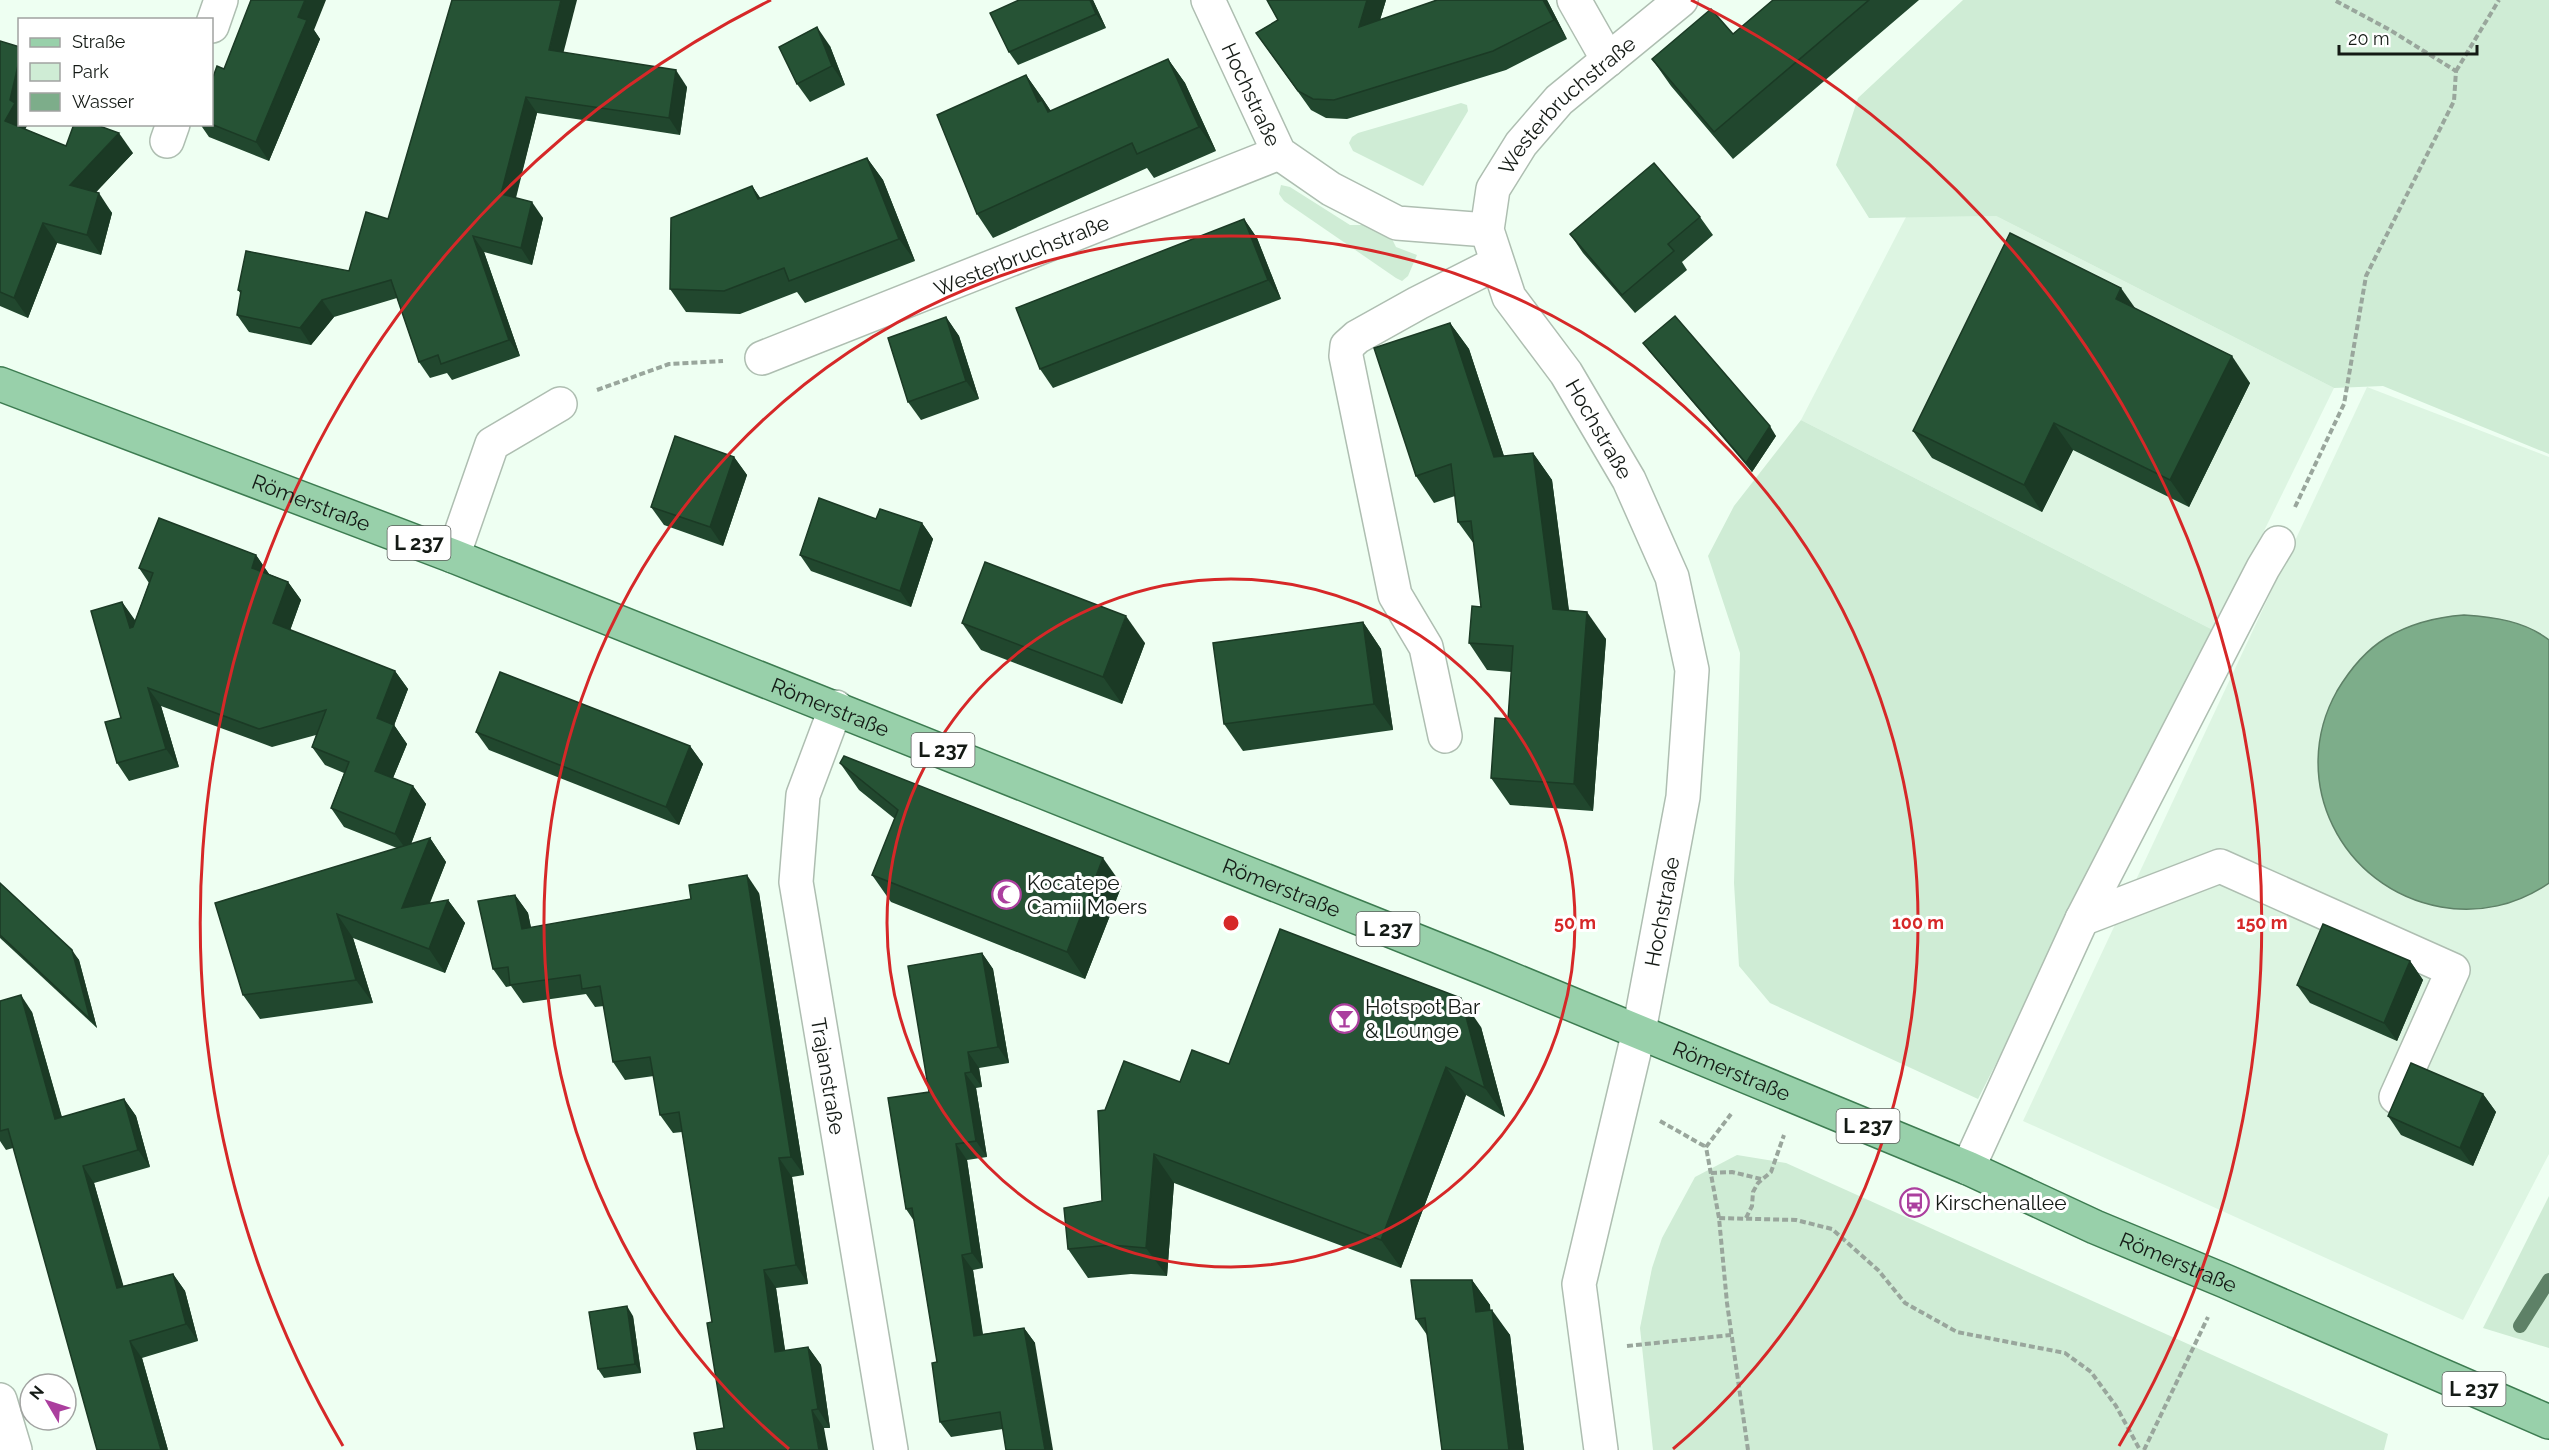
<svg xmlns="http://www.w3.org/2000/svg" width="2549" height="1450" font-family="Raleway,sans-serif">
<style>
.built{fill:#ddf5e2}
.green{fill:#cfecd5}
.water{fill:#7dad8a;stroke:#5e8167;stroke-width:1.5}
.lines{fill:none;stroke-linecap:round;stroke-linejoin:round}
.stream{stroke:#5e8167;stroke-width:14}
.minor-casing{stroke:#aebeb1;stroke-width:36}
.major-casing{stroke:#3d7c51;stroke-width:36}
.path{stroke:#99a69c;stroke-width:4;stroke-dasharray:6 3;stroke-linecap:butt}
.minor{stroke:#fff;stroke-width:33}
.major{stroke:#98d0aa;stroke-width:33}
.wall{fill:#21472e}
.shaded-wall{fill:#1b3a25}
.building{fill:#265335;stroke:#1b3a25;stroke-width:1.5}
.ring{fill:none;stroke:#d62828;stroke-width:3}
.labels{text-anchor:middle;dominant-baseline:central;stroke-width:6;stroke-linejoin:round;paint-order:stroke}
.shield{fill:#fff;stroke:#5a5f5b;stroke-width:1.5}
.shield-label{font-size:20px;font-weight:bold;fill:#141a15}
.street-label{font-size:21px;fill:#141a15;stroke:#fff}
.poi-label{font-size:21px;fill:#141a15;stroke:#fff;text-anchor:start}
.centre{fill:#d62828;stroke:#fff;stroke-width:3}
.ring-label{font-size:18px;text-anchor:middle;font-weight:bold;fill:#d62828;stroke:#fff;stroke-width:6;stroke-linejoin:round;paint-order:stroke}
</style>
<rect width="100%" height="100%" fill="#eefff2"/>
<g class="built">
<path d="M1996 216 2334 388 2215 631 1801 420 1906 217Z"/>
<path d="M2367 387 2549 457V1154L2463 1320 2023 1121Z"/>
</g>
<g class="green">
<path d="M1963 0H2549V454L2383 386 2334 388 1996 216 1869 218 1836 165 1858 98Z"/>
<path d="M1461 103 1467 105 1468 111 1423 186 1353 151 1349 143 1352 137 1358 133Z"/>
<path d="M1281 185 1290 187 1350 225H1363L1392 239 1396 247 1417 255 1408 276 1402 281 1396 278 1284 201 1279 194Z"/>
<path d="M1801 420 2215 631 1978 1099 1770 1003 1739 966 1734 883 1740 653 1708 556 1734 506Z"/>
<path d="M1737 1155 1786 1163 2388 1434 2384 1450H1653L1640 1328 1652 1268 1662 1238 1695 1177Z"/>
<path d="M2549 1196V1348L2483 1328Z"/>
</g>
<path class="water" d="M2464 615C2494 617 2525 621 2549 640V883C2517 905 2479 914 2441 907 2341 889 2287 780 2337 691 2349 671 2366 650 2386 638 2411 623 2436 617 2464 615Z"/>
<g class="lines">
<path class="stream" d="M2520 1326 2549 1280"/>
<defs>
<g id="minor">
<path id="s1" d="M1208 0 1279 153 1331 189 1397 223 1487 230"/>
<path d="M1574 0 1608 60"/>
<path d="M212 26 221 0"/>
<path d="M167 141 173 124"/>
<path id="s2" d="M762 358 1279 153"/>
<path d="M453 556 492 444 560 404"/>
<path id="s3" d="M836 707 803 795 796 882 891 1450"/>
<path d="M1445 736 1426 647 1395 595 1346 356 1347 346 1357 337 1418 303 1497 263"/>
<path d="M2082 919 2220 866 2453 970 2396 1097"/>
<path d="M1968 1168 2082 919 2263 568 2278 543"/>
<path d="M0 1400 15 1450"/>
<path id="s4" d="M1601 1450 1579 1284 1639 1031 1683 797 1692 670 1672 577 1629 480 1566 373 1509 297 1487 230 1493 189 1521 144 1559 100 1681 0"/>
</g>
<g id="major">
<path id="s5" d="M0 384 453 556 1484 968 1968 1168 2095 1227 2225 1281 2549 1422"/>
</g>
</defs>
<use href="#minor" class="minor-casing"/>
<use href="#major" class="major-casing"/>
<g class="path">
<path d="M2456 71 2499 0"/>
<path d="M597 390 669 364 723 361"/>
<path d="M2295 507 2344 404 2366 276 2454 101 2456 71 2390 30 2334 0"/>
<path d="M1660 1121 1706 1147"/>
<path d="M1711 1173 1732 1172 1761 1179"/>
<path d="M1719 1218 1706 1147 1731 1114"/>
<path d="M1746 1218 1752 1206 1753 1192 1758 1183 1771 1172 1784 1135"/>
<path d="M1627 1346 1731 1335"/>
<path d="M1748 1450 1727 1303 1719 1218 1796 1220 1832 1229 1878 1270 1905 1303 1957 1332 2065 1353 2091 1372 2116 1406 2140 1450"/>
<path d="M2144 1450 2208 1317"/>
</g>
<use href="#minor" class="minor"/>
<use href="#major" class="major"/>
</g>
<g class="wall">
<path d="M1093 0 1106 28 1018 65 1009 52Z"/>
<path d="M1267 0H1386L1380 20 1437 0H1547L1567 39 1506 70 1347 119 1326 118 1311 110 1256 33 1278 20Z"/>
<path d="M1773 0H1919L1733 159 1671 86 1652 59 1733 34Z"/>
<path d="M314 30 320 39 269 161 209 137 200 124H212L224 69Z"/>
<path d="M0 41 20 124H28L25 129 66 146 133 153 96 192 112 213 101 255 57 243 28 318 0 306Z"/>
<path d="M830 46 845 85 810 102 797 84Z"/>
<path d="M563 52 687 87 680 135 537 113 516 198 543 218 532 265 484 252 520 356 452 380 447 373 430 378 419 362 397 298 334 317 311 345 249 332 237 315 241 294 238 290 349 271 388 219Z"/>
<path d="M1168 59 1185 83 1216 151 1154 178 1147 168 993 238 977 214 1026 75 1051 111Z"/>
<path d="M867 158 883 180 915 261 805 303 797 292 740 314 686 312 670 289 752 186 760 198Z"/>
<path d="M1700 217 1713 235 1682 262 1687 270 1635 313 1583 253 1570 234Z"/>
<path d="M1244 219 1257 238 1281 299 1053 388 1040 369Z"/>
<path d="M2136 309 2250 383 2189 507 2073 450 2042 512 1932 458 1913 431Z"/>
<path d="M946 317 959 336 979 399 921 420 908 402Z"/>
<path d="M1450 323 1469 349 1504 456 1533 453 1552 480 1569 610 1606 639 1593 811 1510 805 1491 778 1508 719 1511 672 1487 670 1469 643 1481 607 1474 544 1458 522 1455 496 1434 503 1416 476Z"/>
<path d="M1643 343 1776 436 1752 472 1650 352Z"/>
<path d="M734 457 747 475 723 546 664 525 651 507Z"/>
<path d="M876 519 922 523 933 539 911 607 811 571 800 555Z"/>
<path d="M256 555 269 574 288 582 301 600 290 630 395 671 408 689 394 725 407 744 393 778 413 786 426 804 411 844 430 838 446 862 430 903 448 900 465 923 445 973 353 938 373 1003 260 1019 243 995 397 848 344 827 331 808 344 773 325 765 312 747 316 735 272 747 161 706 179 767 129 781 117 763 121 718 122 602 135 621 149 583 139 568Z"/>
<path d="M1363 622 1381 649 1393 730 1243 751 1224 724Z"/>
<path d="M962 623 1145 643 1122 704 981 650Z"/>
<path d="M476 732 690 746 703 764 679 825 489 750Z"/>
<path d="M840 763 1122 885 1085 979 891 902 872 875 895 819 859 790Z"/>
<path d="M0 883 79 960 97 1028 0 938Z"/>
<path d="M759 893 804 1175 792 1177 808 1284 776 1288 785 1351 808 1347 821 1365 830 1428H724L712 1322 682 1132 673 1133 660 1115 654 1076 625 1080 613 1062 604 1006 595 1007 586 994 523 1003 511 986 506 987 493 969 515 895 528 913 531 928Z"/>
<path d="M982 953 993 969 1009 1063 979 1068 982 1087 976 1088 987 1157 967 1160 983 1268 973 1270 983 1334 1024 1328 1035 1343 1003 1429 951 1437 940 1422 937 1362 914 1221 906 1209 929 1092Z"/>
<path d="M2410 961 2423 980 2397 1041 2310 1003 2297 985Z"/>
<path d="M0 1001 32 1012 62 1117 124 1099 136 1116 150 1167 94 1183 123 1286 173 1274 185 1291 198 1341 142 1358 168 1450 13 1148 6 1150 0 1141Z"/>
<path d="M1481 1027 1505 1117 1466 1095 1401 1268 1174 1183 1167 1276 1131 1274 1088 1278 1068 1249 1102 1201 1105 1110 1229 1064Z"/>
<path d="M2483 1094 2496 1112 2473 1166 2401 1135 2388 1116Z"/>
<path d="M1472 1280 1490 1305V1310L1510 1335 1524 1450H1442L1427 1335 1416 1319Z"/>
<path d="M633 1316 641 1373 604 1378 598 1369Z"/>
</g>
<g class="shaded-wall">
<path d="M305 0H326L314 30 320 39 269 161 256 142 298 17Z"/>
<path d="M561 0H577L560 66 549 50Z"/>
<path d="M1090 0H1093L1106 28 1096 14Z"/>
<path d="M1367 0H1386L1372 46 1359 27Z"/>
<path d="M1543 0H1547L1567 39 1554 20Z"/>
<path d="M817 27 830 46 845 85 832 66Z"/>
<path d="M20 57V124H28L19 141 5 121Z"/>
<path d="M1168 59 1185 83 1216 151 1199 127Z"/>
<path d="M676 70 687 87 680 135 669 118Z"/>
<path d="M1026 75 1043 99 1059 124 1038 102Z"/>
<path d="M526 97 537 113 512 211 501 194Z"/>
<path d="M119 133 133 153 84 205 70 185Z"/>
<path d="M867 158 883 180 915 261 899 239Z"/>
<path d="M752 186 768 209 758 199Z"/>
<path d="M99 193 112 213 101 255 87 235Z"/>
<path d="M532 202 543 218 532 265 521 248Z"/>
<path d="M1244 219 1257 238 1281 299 1268 280Z"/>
<path d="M43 223 57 243 28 318 14 298Z"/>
<path d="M473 236 484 252 520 356 509 340Z"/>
<path d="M2121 288 2140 315 2116 299Z"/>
<path d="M322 300 334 317 311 345 300 328Z"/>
<path d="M946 317 959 336 979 399 966 381Z"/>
<path d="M1450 323 1469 349 1513 484 1494 457Z"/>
<path d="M2232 356 2250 383 2189 507 2170 480Z"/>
<path d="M2054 423 2073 450 2042 512 2024 485Z"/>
<path d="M1770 426 1776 436 1752 472 1746 463Z"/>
<path d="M1533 453 1552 480 1572 636 1553 609Z"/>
<path d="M734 457 747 475 723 546 710 527Z"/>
<path d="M922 523 933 539 911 607 900 591Z"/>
<path d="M256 555 269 574 264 586 252 568Z"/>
<path d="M288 582 301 600 286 642 273 623Z"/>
<path d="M122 602 135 620 143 646 130 628Z"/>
<path d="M1587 612 1606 639 1593 811 1574 784Z"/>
<path d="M1126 616 1145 643 1122 704 1103 677Z"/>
<path d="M1363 622 1381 649 1393 730 1374 704Z"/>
<path d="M395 671 408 689 390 736 377 718Z"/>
<path d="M148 688 161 706 179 767 166 749Z"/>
<path d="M394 725 407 744 388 790 375 771Z"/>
<path d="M690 746 703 764 679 825 666 807Z"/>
<path d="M413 786 426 804 408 852 395 834Z"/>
<path d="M430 838 446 862 418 931 402 908Z"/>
<path d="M1103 858 1122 885 1085 979 1067 952Z"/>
<path d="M747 875 759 893 804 1175 791 1157Z"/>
<path d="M515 895 528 913 535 947 522 929Z"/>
<path d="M448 900 465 923 445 973 429 949Z"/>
<path d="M337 914 353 938 373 1003 356 980Z"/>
<path d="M72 950 79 960 97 1028 90 1019Z"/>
<path d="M982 953 993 969 1009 1063 998 1047Z"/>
<path d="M2410 961 2423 980 2397 1041 2384 1023Z"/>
<path d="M21 995 32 1012 67 1136 55 1119Z"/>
<path d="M1461 998 1481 1027 1505 1117 1485 1088Z"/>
<path d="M968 1052 979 1068 982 1087 971 1072Z"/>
<path d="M1446 1067 1466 1095 1401 1268 1381 1240Z"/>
<path d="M965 1073 976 1088 987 1157 976 1141Z"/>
<path d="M2483 1094 2496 1112 2473 1166 2460 1148Z"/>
<path d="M124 1099 136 1116 150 1167 138 1150Z"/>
<path d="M956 1144 967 1160 983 1268 972 1253Z"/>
<path d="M1154 1154 1174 1183 1167 1276 1146 1248Z"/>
<path d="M779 1158 792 1177 808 1284 796 1265Z"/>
<path d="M83 1166 94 1183 129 1305 117 1288Z"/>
<path d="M962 1255 973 1270 985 1351 974 1336Z"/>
<path d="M764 1270 776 1288 788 1370 775 1352Z"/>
<path d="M173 1274 185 1291 198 1341 186 1324Z"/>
<path d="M1472 1280 1490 1305 1493 1337 1476 1312Z"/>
<path d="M627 1306 633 1316 641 1373 635 1364Z"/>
<path d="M1492 1310 1510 1335 1524 1450H1509Z"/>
<path d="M1024 1328 1035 1343 1053 1450H1045Z"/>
<path d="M130 1341 142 1358 168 1450H161Z"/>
<path d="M808 1347 821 1365 830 1428 818 1409Z"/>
<path d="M812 1410 824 1428 828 1450H819Z"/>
</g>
<g class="building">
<path d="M251 0H305L298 17 307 20 256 142 211 124 212 80 217 66 224 69Z"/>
<path d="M452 0H561L549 50 676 70 669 118 526 97 501 194 532 202 521 248 473 236 509 340 441 364 438 355 419 362 391 280 322 300 300 328 237 315 241 291 238 290 246 251 349 271 366 212 388 219Z"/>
<path d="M1019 0H1090L1096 14 1009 52 990 13Z"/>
<path d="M1267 0H1367L1359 27 1437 0H1543L1554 20 1493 51 1334 100 1313 99 1298 91 1256 33 1278 20Z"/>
<path d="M1773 0H1869L1714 132 1652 59 1711 9 1733 34Z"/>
<path d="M817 27 832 66 797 84 779 47Z"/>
<path d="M0 41 20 47V57L10 100 15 103 5 121 66 146 74 124H94L119 133 70 185 99 193 87 235 43 223 14 298 0 292Z"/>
<path d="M1168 59 1199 127 1137 154 1132 143 977 214 937 115 1026 75 1038 102 1042 100 1048 112Z"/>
<path d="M867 158 899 239 789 281 784 268 724 291 670 289 671 218 752 186 758 199Z"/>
<path d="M1654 163 1700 217 1668 244 1674 251 1622 295 1570 234Z"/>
<path d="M1244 219 1268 280 1040 369 1016 308Z"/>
<path d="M2010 233 2121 288 2116 299 2232 356 2170 480 2054 423 2024 485 1913 431Z"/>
<path d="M1675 316 1770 426 1746 463 1643 343Z"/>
<path d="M946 317 966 381 908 402 888 338Z"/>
<path d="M1450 323 1494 457 1533 453 1553 609 1587 612 1574 784 1491 778 1495 718 1508 719 1513 646 1469 643 1472 606 1481 607 1471 521 1458 522 1451 464 1416 476 1374 348Z"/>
<path d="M675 436 734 457 710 527 651 507Z"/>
<path d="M819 498 876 519 880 509 922 523 900 591 800 555Z"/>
<path d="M159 518 256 555 252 568 288 582 273 623 395 671 377 718 394 725 375 771 413 786 395 834 331 808 349 762 312 747 326 710 259 729 148 688 166 749 117 763 105 722 121 718 91 611 122 602 130 628 133 627 153 573 139 568Z"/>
<path d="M985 562 1126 616 1103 677 962 623Z"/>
<path d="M1363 622 1374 704 1224 724 1213 643Z"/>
<path d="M500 672 690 746 666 807 476 732Z"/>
<path d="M844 756 1103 858 1067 952 872 875 898 810 840 763Z"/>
<path d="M430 838 402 908 448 900 429 949 337 914 356 980 243 995 215 903Z"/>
<path d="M747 875 791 1157 779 1158 796 1265 764 1270 775 1352 808 1347 818 1409 812 1410 819 1450H697L694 1433 724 1428 707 1323 712 1322 679 1112 660 1115 650 1057 613 1062 600 986 582 989 580 975 510 985 508 967 493 969 478 901 515 895 522 929 691 899 689 885Z"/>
<path d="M0 883 72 950 90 1019 0 935Z"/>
<path d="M2323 924 2410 961 2384 1023 2297 985Z"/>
<path d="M1280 929 1461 998 1485 1088 1446 1067 1381 1240 1154 1154 1146 1248 1111 1245 1068 1249 1064 1208 1102 1201 1098 1111 1105 1110 1124 1061 1180 1082 1192 1050 1229 1064Z"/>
<path d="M982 953 998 1047 968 1052 971 1072 965 1073 976 1141 956 1144 972 1253 962 1255 974 1336 1024 1328 1045 1450H1006L1000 1412 940 1422 932 1363 937 1362 912 1208 906 1209 888 1098 929 1092 908 966Z"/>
<path d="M21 995 55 1119 124 1099 138 1150 83 1166 117 1288 173 1274 186 1324 130 1341 161 1450H97L8 1129 0 1131V1001Z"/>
<path d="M2411 1063 2483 1094 2460 1148 2388 1116Z"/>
<path d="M1411 1280H1472L1476 1312 1492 1310 1509 1450H1442L1425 1318 1416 1319Z"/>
<path d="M627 1306 635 1364 598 1369 589 1312Z"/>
</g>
<g class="ring">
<circle cx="1231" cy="923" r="344"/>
<path d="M789 1449A687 687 0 1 1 1673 1449"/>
<path d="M343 1446A1031 1031 0 0 1 771 0M1691 0A1031 1031 0 0 1 2119 1446"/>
</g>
<defs>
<symbol id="mosque-ring" viewBox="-11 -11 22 22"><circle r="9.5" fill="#fff" stroke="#ab3f9e" stroke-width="1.5"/><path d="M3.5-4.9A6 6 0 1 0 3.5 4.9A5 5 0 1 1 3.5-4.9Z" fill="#ab3f9e"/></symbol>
<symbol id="bar-ring" viewBox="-11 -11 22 22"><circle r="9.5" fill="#fff" stroke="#ab3f9e" stroke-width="1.5"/><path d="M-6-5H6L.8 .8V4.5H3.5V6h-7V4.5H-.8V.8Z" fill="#ab3f9e"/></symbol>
<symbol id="bus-ring" viewBox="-11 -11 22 22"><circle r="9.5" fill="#fff" stroke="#ab3f9e" stroke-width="1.5"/><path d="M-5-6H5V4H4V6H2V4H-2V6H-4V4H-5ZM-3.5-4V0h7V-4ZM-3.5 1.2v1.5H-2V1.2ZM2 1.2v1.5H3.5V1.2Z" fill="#ab3f9e"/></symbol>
</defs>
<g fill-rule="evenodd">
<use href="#mosque-ring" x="990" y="878" width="33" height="33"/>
<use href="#bar-ring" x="1328" y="1002" width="33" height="33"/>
<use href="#bus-ring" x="1898" y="1186" width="33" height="33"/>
</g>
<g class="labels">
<g class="shield">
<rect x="387.5" y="526" width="63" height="34" rx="4.5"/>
<rect x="911.5" y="733" width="63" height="34" rx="4.5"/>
<rect x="1356.5" y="912" width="63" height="34" rx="4.5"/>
<rect x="1836.5" y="1109" width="63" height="34" rx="4.5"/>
<rect x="2442.5" y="1372" width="63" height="34" rx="4.5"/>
</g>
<g class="shield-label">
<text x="419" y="543">L 237</text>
<text x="943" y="750">L 237</text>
<text x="1388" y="929">L 237</text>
<text x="1868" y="1126">L 237</text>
<text x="2474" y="1389">L 237</text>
</g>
<g class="street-label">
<text stroke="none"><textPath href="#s1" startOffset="104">Hochstraße</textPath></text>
<text stroke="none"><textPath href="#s4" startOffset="1438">Westerbruchstraße</textPath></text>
<text stroke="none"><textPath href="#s2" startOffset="279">Westerbruchstraße</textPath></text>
<text transform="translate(1599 429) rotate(60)">Hochstraße</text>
<text stroke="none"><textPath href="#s5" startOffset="333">Römerstraße</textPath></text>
<text stroke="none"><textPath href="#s5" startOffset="891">Römerstraße</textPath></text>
<text stroke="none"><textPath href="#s5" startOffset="1377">Römerstraße</textPath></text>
<text stroke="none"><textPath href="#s4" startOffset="549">Hochstraße</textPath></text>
<text stroke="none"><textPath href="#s5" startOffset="1863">Römerstraße</textPath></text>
<text stroke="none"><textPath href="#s3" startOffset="378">Trajanstraße</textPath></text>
<text stroke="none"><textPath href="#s5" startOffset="2349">Römerstraße</textPath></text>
</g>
<g class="poi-label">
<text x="1027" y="882">Kocatepe<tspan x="1027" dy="24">Camii Moers</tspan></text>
<text x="1365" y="1006">Hotspot Bar<tspan x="1365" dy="24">&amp; Lounge</tspan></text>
<text x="1935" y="1202">Kirschenallee</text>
</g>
</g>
<circle cx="1231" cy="923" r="9" class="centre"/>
<g class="ring-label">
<text x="1575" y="929">50 m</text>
<text x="1918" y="929">100 m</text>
<text x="2262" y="929">150 m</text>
</g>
<rect x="18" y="18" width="195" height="108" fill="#ffffff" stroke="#a1a3a1" stroke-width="1.5"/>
<rect x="30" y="38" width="30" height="9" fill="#98d0aa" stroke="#a1a3a1" stroke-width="1.5"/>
<text x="72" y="48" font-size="18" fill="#141a15">Straße</text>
<rect x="30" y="63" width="30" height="18" fill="#cfecd5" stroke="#a1a3a1" stroke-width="1.5"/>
<text x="72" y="78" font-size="18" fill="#141a15">Park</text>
<rect x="30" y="93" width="30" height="18" fill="#7dad8a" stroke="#a1a3a1" stroke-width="1.5"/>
<text x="72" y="108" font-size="18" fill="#141a15">Wasser</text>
<g transform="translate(48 1402) rotate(309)"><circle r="28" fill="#ffffff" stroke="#a1a3a1" stroke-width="1.5"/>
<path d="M0-4.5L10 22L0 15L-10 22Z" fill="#ab3f9e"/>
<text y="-9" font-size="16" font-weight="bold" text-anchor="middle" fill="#141a15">N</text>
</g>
<path d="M2339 45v9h138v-9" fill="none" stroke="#141a15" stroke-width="3"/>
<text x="2348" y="45" font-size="18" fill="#141a15" stroke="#ffffff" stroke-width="4.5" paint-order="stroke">20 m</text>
</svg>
